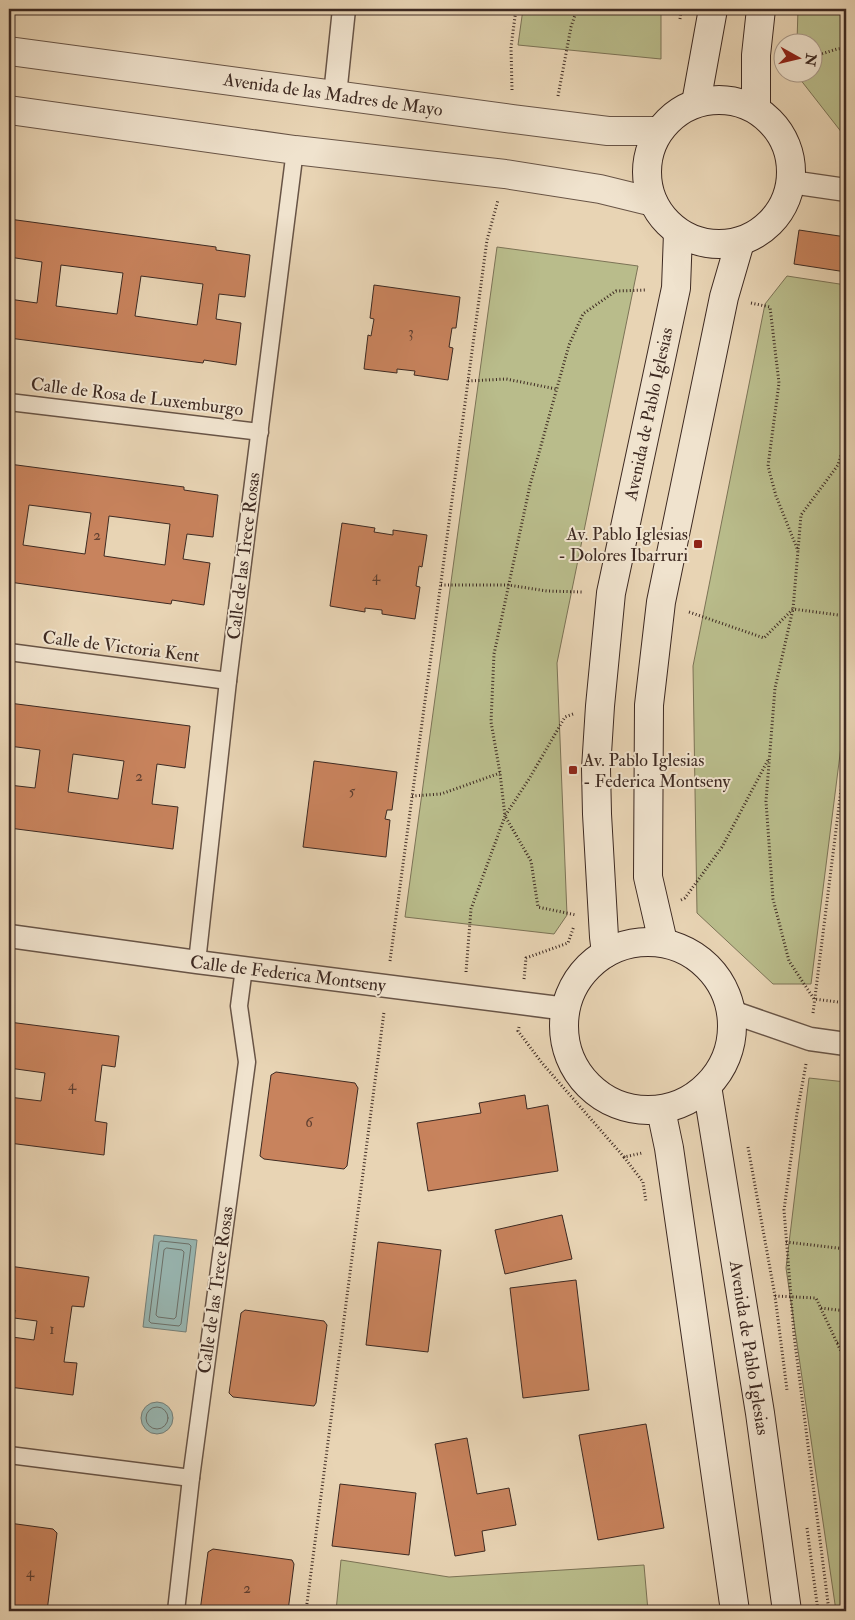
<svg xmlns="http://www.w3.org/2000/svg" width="855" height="1620" font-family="'IM FELL Double Pica',serif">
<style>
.green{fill:#b9bc8b;stroke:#7c7356}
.water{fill:#98b7b3;stroke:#747f79}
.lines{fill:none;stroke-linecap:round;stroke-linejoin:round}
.shore{stroke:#6b706a;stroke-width:1}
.building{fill:#c8835d;stroke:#3e2a22;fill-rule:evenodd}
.pedestrian-casing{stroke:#685446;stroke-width:19}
.minor-casing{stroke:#685446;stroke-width:25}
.tertiary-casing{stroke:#685446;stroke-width:30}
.secondary-casing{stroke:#3e2a22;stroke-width:30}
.path{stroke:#3e2a22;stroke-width:3;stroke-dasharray:1 2.5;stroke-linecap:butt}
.pedestrian{stroke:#f0e3ce;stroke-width:16}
.minor{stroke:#f0e3ce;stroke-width:22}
.tertiary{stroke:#f0e3ce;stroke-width:28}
.secondary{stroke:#f0e3ce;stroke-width:28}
.poi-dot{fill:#8f2418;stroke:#f0e3ce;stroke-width:2}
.labels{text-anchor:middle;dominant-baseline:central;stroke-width:4;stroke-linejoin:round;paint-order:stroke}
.number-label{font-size:15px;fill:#604031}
.street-label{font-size:18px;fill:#3e2a22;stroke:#f0e3ce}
.poi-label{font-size:18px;fill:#3e2a22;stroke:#f0e3ce;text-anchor:end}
</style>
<rect width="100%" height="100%" fill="#e8d4b4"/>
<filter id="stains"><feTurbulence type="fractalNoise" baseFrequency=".004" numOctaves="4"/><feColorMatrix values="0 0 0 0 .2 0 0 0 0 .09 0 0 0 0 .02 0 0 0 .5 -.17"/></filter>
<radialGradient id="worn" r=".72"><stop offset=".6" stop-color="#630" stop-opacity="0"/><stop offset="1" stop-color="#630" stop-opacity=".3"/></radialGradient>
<g class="green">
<path d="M523 9H661V59L518 45Z"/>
<path d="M798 9H846V138L796 74V73L812 72V42H797Z"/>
<path d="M497 247 638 266 557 663 567 915 554 934 405 917Z"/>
<path d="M787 276 846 285V707L811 984H773L697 913 693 666 765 304Z"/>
<path d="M809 1078 846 1082V1611H836L786 1268Z"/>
<path d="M341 1560 449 1577 644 1565 648 1611H336Z"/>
</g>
<g class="water">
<path d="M154 1235 197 1240 186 1332 143 1327Z"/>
<circle cx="157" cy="1418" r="16"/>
</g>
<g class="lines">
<g class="shore">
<path d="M161 1241 189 1244 191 1246 181 1324 179 1326 151 1323 149 1321 159 1243Z"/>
<path d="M167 1248 182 1250 184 1252 176 1317 174 1319 158 1317 156 1315 164 1250Z"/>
<circle cx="157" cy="1418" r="11"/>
</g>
</g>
<g class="building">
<path d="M9 219 216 247V250L250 255 245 297 219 294 216 319 241 323 236 365 204 360 203 363 9 338V299L37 303 42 262 9 257ZM61 265 123 273 117 314 56 306ZM141 276 203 284 197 325 135 316Z"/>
<path d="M799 230 846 237V272L794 264Z"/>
<path d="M374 285 460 297 456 328H452L449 347 453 348 448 380 414 375 415 371 397 369V373L364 369 368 335 371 336 374 319 370 318Z"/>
<path d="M9 464 184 487V490L218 495 213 537 187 534 183 559 210 563 204 605 172 600 171 604 9 582V514L11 502H9ZM29 505 91 513 85 554 23 545ZM109 516 170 524 165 565 104 556Z"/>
<path d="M342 523 375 528 374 532 393 535V530L427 535 422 567 419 566 416 586 420 587 415 619 382 614V610L365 608V612L330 606Z"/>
<path d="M9 703 190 726 185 768 157 764 152 804 178 807 173 849 9 828V785L35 788 40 750 9 746ZM73 754 124 761 118 799 68 792Z"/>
<path d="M314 761 397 772 392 810H387L385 819 390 820 386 857 303 847Z"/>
<path d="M9 1022 119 1036 115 1067 102 1065 95 1121 107 1123 104 1155 9 1143V1097L41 1101 45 1073 9 1068Z"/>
<path d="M276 1072 355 1083 358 1088 347 1166 344 1169 264 1159 260 1156 271 1075Z"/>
<path d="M525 1095 527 1109 548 1105 558 1171 428 1191 417 1123 481 1113 479 1103Z"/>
<path d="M562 1215 572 1259 505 1274 495 1230Z"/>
<path d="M378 1242 441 1250 428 1352 366 1345Z"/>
<path d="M9 1266 89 1277 84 1307 72 1306 64 1362 77 1363 73 1395 9 1387V1344H11L12 1337 34 1340 37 1321 14 1318 15 1310 9 1309Z"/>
<path d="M576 1280 589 1390 523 1398 510 1288Z"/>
<path d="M245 1310 324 1321 327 1325 316 1403 314 1406 233 1397 229 1393 241 1313Z"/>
<path d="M646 1424 664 1528 598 1540 579 1435Z"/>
<path d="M467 1438 477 1494 509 1488 516 1525 482 1531 485 1551 455 1556 435 1444Z"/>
<path d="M340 1484 416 1493 409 1555 332 1546Z"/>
<path d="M9 1523 53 1529 57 1533 47 1611H9Z"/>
<path d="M213 1549 292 1560 294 1564 288 1611H200L208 1552Z"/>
</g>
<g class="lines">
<defs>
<g id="pedestrian">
<path d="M9 402 260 432"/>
<path d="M9 652 228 681"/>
<path d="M197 962 228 681 295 150"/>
<path d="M9 1455 191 1478"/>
<path d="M176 1611 191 1478 247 1062 239 1006 244 968"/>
</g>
<g id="minor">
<path d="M335 95 344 9"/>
<path d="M791 182 846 190"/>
<path d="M9 936 197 962 567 1009"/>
<path d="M732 1012 810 1039 846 1044"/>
</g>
<g id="tertiary">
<path d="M9 51 513 119 608 131H659"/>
<path d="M9 110 295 150 505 174 600 189 653 202"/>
</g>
<g id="secondary">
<circle cx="719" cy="172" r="72"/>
<path d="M696 103 713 9"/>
<path d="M756 109V55L761 9"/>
<path d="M663 942 648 877 649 705 661 602 724 297 740 242"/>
<circle cx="648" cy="1026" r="84"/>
<path d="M606 953 604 937 597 814 596 769 600 706 611 593 676 288 678 233"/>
<path d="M707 1086 760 1413 787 1611"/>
<path d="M661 1110 669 1148 687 1273 735 1611"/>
</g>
</defs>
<use href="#pedestrian" class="pedestrian-casing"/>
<use href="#minor" class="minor-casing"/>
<use href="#tertiary" class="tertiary-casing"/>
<use href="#secondary" class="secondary-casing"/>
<g class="path">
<path d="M680 19 681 9"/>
<path d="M812 57 837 49 846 48"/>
<path d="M512 90 511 47 516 9"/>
<path d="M558 96 571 27 577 9"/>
<path d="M751 303 770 307 779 383 768 466 776 496 798 551"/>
<path d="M468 381 506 379 556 389"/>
<path d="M846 439 838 465 801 515 793 609 775 688 766 801 773 899 789 961 814 999 846 1003"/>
<path d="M441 585H508L547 591 582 592"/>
<path d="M689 612 764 638 793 609 846 616"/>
<path d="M573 714 565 717 529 779 505 816 531 861 538 907 576 915"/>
<path d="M412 796 441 794 500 773"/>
<path d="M681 900 685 898 722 847 768 760"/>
<path d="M390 961 487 240 498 200"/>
<path d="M466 972 471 909 505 816 500 773 491 722 494 654 530 485 569 345 583 314 616 291 647 290"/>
<path d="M524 979 526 958 568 943 574 926"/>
<path d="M813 1013 846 750"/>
<path d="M519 1027 518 1031 542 1063 624 1157 642 1153"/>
<path d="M806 1064 797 1113 784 1210 794 1335 829 1611"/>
<path d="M748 1147 775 1296 787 1390"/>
<path d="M624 1157 643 1182 646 1202"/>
<path d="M786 1242 846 1249"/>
<path d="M775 1296 816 1298 846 1362"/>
<path d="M821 1308 846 1311"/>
<path d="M837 1343H846"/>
<path d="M807 1528 818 1611"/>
<path d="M306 1611 384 1012"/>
</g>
<use href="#pedestrian" class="pedestrian"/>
<use href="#minor" class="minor"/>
<use href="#tertiary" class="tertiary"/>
<use href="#secondary" class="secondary"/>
</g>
<g class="poi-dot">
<rect x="693" y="539" width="10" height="10" rx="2.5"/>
<rect x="568" y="765" width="10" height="10" rx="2.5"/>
</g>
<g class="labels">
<g class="number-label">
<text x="411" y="332">3</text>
<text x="97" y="535">2</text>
<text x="376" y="576">4</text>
<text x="139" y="776">2</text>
<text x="352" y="791">5</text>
<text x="72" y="1085">4</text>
<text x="309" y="1122">6</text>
<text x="52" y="1329">1</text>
<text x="30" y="1572">4</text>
<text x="247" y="1588">2</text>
</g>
<g class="street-label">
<text transform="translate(333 95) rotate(8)">Avenida de las Madres de Mayo</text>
<text transform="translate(137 397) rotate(7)">Calle de Rosa de Luxemburgo</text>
<text transform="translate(649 414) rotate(-78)">Avenida de Pablo Iglesias</text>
<text transform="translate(244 556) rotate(-83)">Calle de las Trece Rosas</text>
<text transform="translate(121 647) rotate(7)">Calle de Victoria Kent</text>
<text transform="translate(288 974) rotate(7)">Calle de Federica Montseny</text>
<text transform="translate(216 1290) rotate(-82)">Calle de las Trece Rosas</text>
<text transform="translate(749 1348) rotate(81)">Avenida de Pablo Iglesias</text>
</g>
<g class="poi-label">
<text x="688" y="534">Av. Pablo Iglesias<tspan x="688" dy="21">- Dolores Ibarruri</tspan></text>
<text x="583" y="760" text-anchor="start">Av. Pablo Iglesias<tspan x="583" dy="21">- Federica Montseny</tspan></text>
</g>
</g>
<rect width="855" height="1620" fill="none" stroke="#e8d4b4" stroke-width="30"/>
<rect x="10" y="10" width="835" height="1600" fill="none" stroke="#3e2a22" stroke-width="2.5"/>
<rect x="15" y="15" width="825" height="1590" fill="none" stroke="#3e2a22"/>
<g transform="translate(798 58) rotate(98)"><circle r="24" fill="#f0e3ce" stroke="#a99989"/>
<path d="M0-4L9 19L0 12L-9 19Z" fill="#8f2418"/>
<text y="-8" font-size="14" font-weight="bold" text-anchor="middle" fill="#3e2a22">N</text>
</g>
<rect width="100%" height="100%" filter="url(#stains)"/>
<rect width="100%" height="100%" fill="url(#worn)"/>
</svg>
